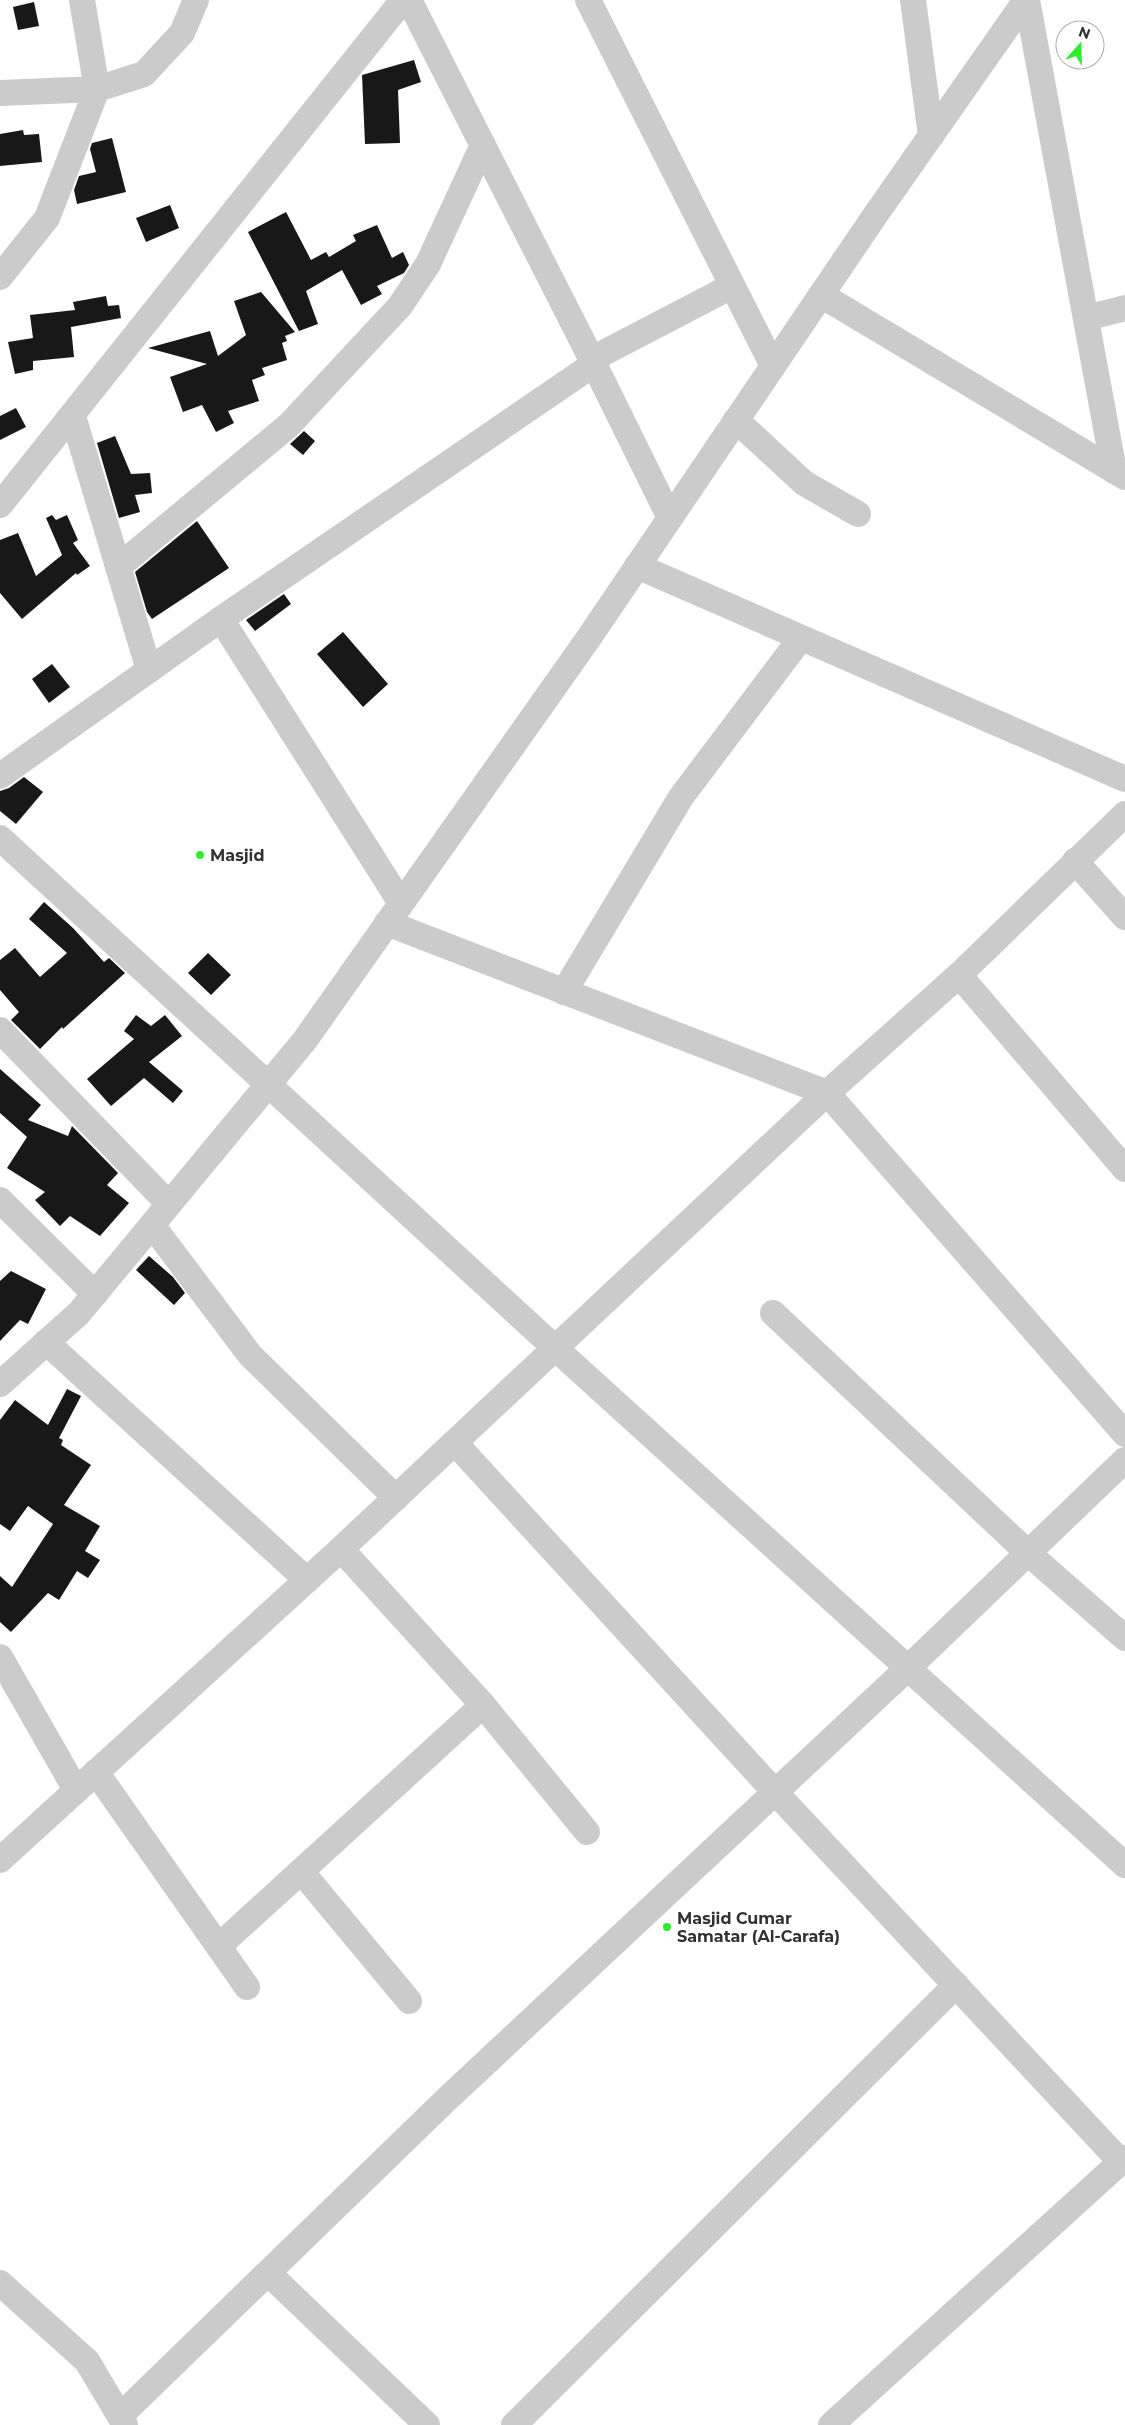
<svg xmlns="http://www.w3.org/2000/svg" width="1125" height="2425" font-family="Montserrat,sans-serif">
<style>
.building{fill:#181818}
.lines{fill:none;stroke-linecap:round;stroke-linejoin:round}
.minor{stroke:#cbcbcb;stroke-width:26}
.poi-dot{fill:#2fed2e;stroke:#fff;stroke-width:2}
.labels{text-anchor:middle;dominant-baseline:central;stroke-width:5;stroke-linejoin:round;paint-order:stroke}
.poi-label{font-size:16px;font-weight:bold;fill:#313131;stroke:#fff;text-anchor:start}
</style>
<rect width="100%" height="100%" fill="#fff"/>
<g class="building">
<path d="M34 2 39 26 18 30 13 7Z"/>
<path d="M414 60 421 82 398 90 400 143 365 144 362 75Z"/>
<path d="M23 130 24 135 39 134 42 162 0 166V134Z"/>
<path d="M112 138 126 192 77 204 74 190 79 176 96 172 90 149 92 143Z"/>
<path d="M170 205 179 228 146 242 136 218Z"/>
<path d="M286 212 311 260 326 252 329 257 356 241 353 235 377 225 392 258 403 252 409 265 404 273 377 286 382 294 361 305 342 270 306 291 318 324 299 331 248 232Z"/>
<path d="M261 292 295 332 285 336 287 341 282 343 287 360 262 368 265 375 252 380 259 401 228 411 234 423 216 432 202 405 183 412 170 377 207 364 148 348 210 331 218 356 246 335 234 301Z"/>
<path d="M106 296 108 306 119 305 121 318 71 327 74 357 33 361V370L15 374 8 342 33 338 30 315 75 310 73 302Z"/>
<path d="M16 408 26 427 0 440V416Z"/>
<path d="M304 431 315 441 303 455 290 444Z"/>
<path d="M115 436 131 474 150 473 152 493 135 495 140 512 119 518 97 443Z"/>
<path d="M52 515 56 520 67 515 78 540 73 543 90 566 77 575 76 573 22 619 0 593V540L18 533 36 576 62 555 46 518Z"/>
<path d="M197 521 229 568 152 619 147 612 135 572Z"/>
<path d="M284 594 291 604 255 631 246 620Z"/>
<path d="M343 632 388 684 363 707 317 654Z"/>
<path d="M52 664 70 687 49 703 32 679Z"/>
<path d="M24 777 43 792 16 824 0 811V791L9 788Z"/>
<path d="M44 902 73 928 104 962 109 958 125 973 63 1029 62 1027 40 1049 11 1020 19 1012 0 990V960L15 948 40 977 67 953 29 919Z"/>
<path d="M208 953 231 975 211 995 188 973Z"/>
<path d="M136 1015 151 1026 165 1015 182 1036 149 1062 183 1091 173 1103 144 1078 111 1106 87 1079 134 1039 124 1031Z"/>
<path d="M0 1069 41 1105 28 1120 68 1136 72 1126 118 1173 107 1185 129 1203 100 1236 70 1216 60 1226 35 1200 45 1192 7 1168 27 1137 0 1113Z"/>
<path d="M149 1256 173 1277 185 1293 174 1305 136 1270Z"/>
<path d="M11 1271 46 1289 28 1324 20 1320 0 1341V1281Z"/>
<path d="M67 1389 81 1396 59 1438 63 1440 61 1445 91 1465 64 1505 100 1526 85 1551 100 1560 88 1578 77 1571 59 1600 48 1593 11 1632 0 1622V1576L12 1587 53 1524 28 1506 10 1531 0 1524V1420L15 1400 48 1425Z"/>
</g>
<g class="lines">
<g class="minor">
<path d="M409 0 594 364 670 518"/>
<path d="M588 0 773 366"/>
<path d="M913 0 931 136"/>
<path d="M1027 0 1114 471"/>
<path d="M0 93 97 89 144 74 182 33 196 0"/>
<path d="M0 277 47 218 97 89 82 0"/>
<path d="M821 295 1125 477"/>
<path d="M1086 318 1125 308"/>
<path d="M592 359 732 286"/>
<path d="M73 416 149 670"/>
<path d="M736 420 804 483 858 514"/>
<path d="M0 505 403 0"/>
<path d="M637 566 1125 779"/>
<path d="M118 567 289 425 400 306 428 264 483 145"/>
<path d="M221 619 401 903"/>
<path d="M0 776 221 619 594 364"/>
<path d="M0 838 555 1348 1125 1865"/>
<path d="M1075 861 1125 917"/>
<path d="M387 923 827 1093 1125 1434"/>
<path d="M959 975 1125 1169"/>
<path d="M564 992 681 797 801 638"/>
<path d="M0 1030 169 1204"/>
<path d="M0 1200 95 1294"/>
<path d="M152 1225 250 1355 396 1498"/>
<path d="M773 1313 1028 1553 1125 1638"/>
<path d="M46 1342 307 1580"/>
<path d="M0 1384 79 1313 305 1040 588 639 874 217 1026 0"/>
<path d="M455 1443 775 1792 1121 2162"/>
<path d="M341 1549 483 1705 587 1832"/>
<path d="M0 1657 76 1790"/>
<path d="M96 1772 247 1987"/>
<path d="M0 1860 341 1549 827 1093 959 975 1125 814"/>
<path d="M301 1871 409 2001"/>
<path d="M219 1946 483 1705"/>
<path d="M268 2273 427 2425"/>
<path d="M0 2283 87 2361 125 2425"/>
<path d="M120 2416 447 2099 908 1668 1125 1460"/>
<path d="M514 2425 956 1985"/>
<path d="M831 2425 1125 2158"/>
</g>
</g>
<g class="poi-dot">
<circle cx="200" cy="855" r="5"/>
<circle cx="667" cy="1927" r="5"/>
</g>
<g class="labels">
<g class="poi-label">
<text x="210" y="855">Masjid</text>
<text x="677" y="1918">Masjid Cumar<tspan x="677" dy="18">Samatar (Al-Carafa)</tspan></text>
</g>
</g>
<g transform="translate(1080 45) rotate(20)"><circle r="24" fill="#ffffff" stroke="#adadad"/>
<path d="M0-4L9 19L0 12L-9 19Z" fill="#2fed2e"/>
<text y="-8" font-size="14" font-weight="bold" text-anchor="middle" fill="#313131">N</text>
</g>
</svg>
